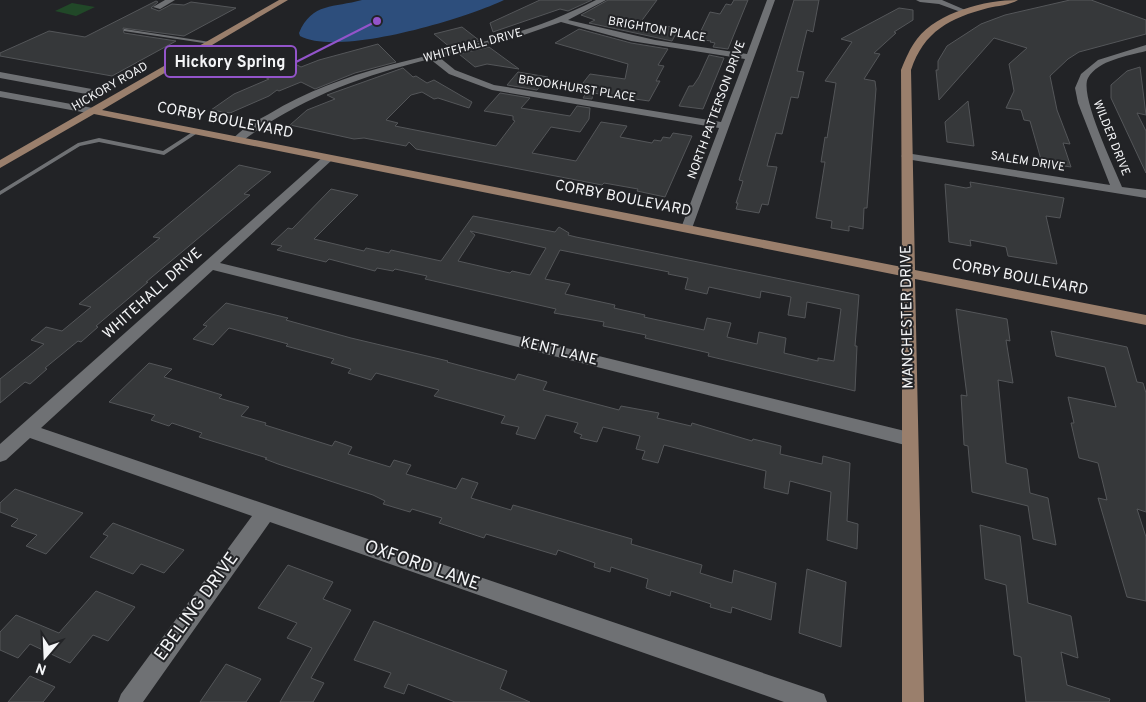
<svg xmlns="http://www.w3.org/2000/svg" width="1146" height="702" font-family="Overpass,sans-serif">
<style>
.green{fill:#214828}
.water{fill:#2d4e7c}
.building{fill:#36383a;stroke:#545659;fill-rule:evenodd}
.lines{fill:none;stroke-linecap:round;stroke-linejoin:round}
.lane{fill:#6f7174;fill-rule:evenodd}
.street{fill:#6f7174;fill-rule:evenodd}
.secondary{fill:#9a7f6c;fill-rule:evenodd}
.labels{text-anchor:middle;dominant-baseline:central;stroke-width:4;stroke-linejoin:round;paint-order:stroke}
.far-street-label{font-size:12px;fill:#f4f5f7;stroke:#222326}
.street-label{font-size:15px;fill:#f4f5f7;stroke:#222326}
.near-street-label{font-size:18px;fill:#f4f5f7;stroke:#222326}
.leader{fill:none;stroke:#9354ca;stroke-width:2}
.callout-dot{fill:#9354ca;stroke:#222326;stroke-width:2}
.callout{fill:#222326;stroke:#9354ca;stroke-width:2}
.callout-label{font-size:16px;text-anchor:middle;font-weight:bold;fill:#f4f5f7}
</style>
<rect width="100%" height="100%" fill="#222326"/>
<path class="green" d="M72 3 95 7 76 16 55 11Z"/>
<path class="water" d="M362 0H504C464 19 339 57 300 36L299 33C312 2 334 8 362 0Z"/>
<g class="building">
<path d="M540 0H592L568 11 560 9 493 32 490 23Z"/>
<path d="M608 0H657L640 23 679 28 672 41 589 23 595 20 581 15Z"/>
<path d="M734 0H748L728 49 713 47 715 43 710 42 711 41 697 39 710 12 720 14 726 4 731 5Z"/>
<path d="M794 0H819L813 32 807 30 797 71 804 72 798 98 791 97 782 134 776 133 767 166 777 167 768 205 762 204 759 213 736 209 738 203H736L743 181 739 180Z"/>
<path d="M1070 0H1091L1146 20V34L1079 52 1068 59 1050 76 1057 110 1070 144 1063 143 1071 167 1042 163 1030 121 1024 120 1021 110 1006 108 1014 91 1009 64 1027 48 994 38 939 100 936 70H938V61L947 46 981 24 1005 15Z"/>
<path d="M156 1 158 2 151 8 159 11 172 4 184 5 191 2 236 8 184 36 123 28 124 33 176 41 112 76 0 56V53L49 31 85 37Z"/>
<path d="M899 8 913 10V20L894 32 896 33 874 53 880 54 864 79 875 81 876 89 867 208H864L863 229 849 226V231L831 228 832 221 816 218 825 162H821L825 137 827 138 836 83 825 81 852 42 841 39Z"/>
<path d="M462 27 480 41 451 48 434 34Z"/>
<path d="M579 29 631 43 668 49 658 65 664 66 656 81H660L649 101 593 93 592 99 583 98 588 90 579 88 590 74 625 79 628 64 555 43Z"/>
<path d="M378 44 396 62 355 73 315 89 301 82 279 91 277 90 269 96 230 113 211 110 234 94 269 79 262 76 295 64 301 67 319 60Z"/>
<path d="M489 47 519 69 487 64 475 67 459 54Z"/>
<path d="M709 55 724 58 703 109 679 106 689 86H693L699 77Z"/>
<path d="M1140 67 1146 115 1137 113 1146 131V173L1111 98V85L1127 71Z"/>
<path d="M403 68 413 77 416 76 427 83 434 80 472 102 469 108 438 98 434 99 422 92 411 95 386 120 398 123 395 126 496 146 515 121 513 120V116L484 111 500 93 530 98 521 108 570 116 577 106 590 108 589 119 580 132 551 127 532 153 576 161 601 122 627 126 620 137 652 143 654 140 661 141 663 137 670 138 673 133 692 136 665 197 637 191 638 189 604 183 602 185 416 149 409 142 406 146 364 138 354 139 290 125 307 110 335 99 327 95Z"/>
<path d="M518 72 548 77 537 90 507 85Z"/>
<path d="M968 101 974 146 947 142 945 122Z"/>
<path d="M239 165 271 172 244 194 250 195 146 282H148L96 326 98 327 81 342 78 341 45 368 47 369 30 384 25 382 0 403V379L44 344 31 340 46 327 62 331 91 307 79 304 160 238 153 237Z"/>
<path d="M970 182 1064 198 1060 218 1046 216 1057 264 1008 256 1006 247 970 240 971 246 949 242 945 184 966 188 971 187Z"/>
<path d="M331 189 358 195 314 239 364 251 366 248 389 253 391 250 441 261 473 216 555 232 559 227 569 233 568 235 576 237 859 295 855 346H857L855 391 708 356 709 353 645 338 646 335 603 326 604 322 554 313 556 309 425 279 427 276 395 269 393 271 377 268 375 271 329 259 326 262 277 250 282 246 271 244 288 228 292 229ZM470 231 546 248 530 275 512 271 510 273 458 261 475 235ZM560 250 669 272 668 274 688 278 685 289 707 294 709 287 760 298 761 291 791 297 788 315 805 318 807 302 841 309 834 361 818 358V361L784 353 786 338 759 332 757 344 727 337 731 323 707 318 704 330 644 317 645 315 614 308 615 305 565 294 570 284 545 279Z"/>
<path d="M226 303 288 318 286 320 351 338 448 361 447 362 515 380 518 374 547 382 543 390 619 410 621 406 659 413 657 418 691 426 692 423 752 441 753 439 781 446 780 454 822 464 823 456 850 463 847 521 858 524 857 549 827 540 831 492 790 481 788 494 764 488 766 471 664 445 658 463 642 459 645 451 636 449 640 436 603 427 597 442 580 438 582 435 574 432 578 423 546 415 535 439 516 434 519 427 501 423 505 416 434 396 439 390 376 373 371 380 348 373 351 369 331 363 334 359 286 346 288 344 229 328 213 345 193 339 207 326 203 325Z"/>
<path d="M956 309 1007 319 1010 341 1006 340 1013 383 998 380 1006 463 1027 469 1030 493 1048 498 1056 545 1033 539 1028 506 972 492 968 446 964 445 961 395 967 396Z"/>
<path d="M1051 331 1127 347 1137 382 1143 383 1146 393V512L1137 509 1146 537V601L1127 597 1098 498 1107 500 1098 463 1079 458 1071 423H1074L1068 397 1116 407 1105 367 1056 356Z"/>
<path d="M149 363 172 369 164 377 222 395 219 398 249 407 241 416 266 423 265 425 332 446 335 441 352 447 348 454 390 467 394 460 411 465 406 474 456 489 462 478 478 483 471 498 511 510 513 505 632 539 631 544 702 565 700 573 732 583 734 570 776 583 771 620 732 607 731 613 710 607 711 604 671 591 670 596 646 588 648 579 611 567 610 572 594 567 595 563 558 550 556 555 486 534 484 538 439 523 442 518 412 509 410 512 383 504 385 501 373 495 278 464 265 459 267 458 199 437 202 433 172 423 169 426 151 420 155 415 109 402Z"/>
<path d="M15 489 83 513 46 554 26 546 37 535 11 526 18 519 0 512V503Z"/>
<path d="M113 523 184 550 164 573 141 564 133 574 90 557 108 536 103 534Z"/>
<path d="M980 525 1020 536 1028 603 1071 616 1078 658 1061 652 1067 685 1110 699 1109 702H1026L1021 657 1014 655 1006 585 985 579Z"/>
<path d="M288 565 333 582 323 599 351 610 311 678 324 683 313 702H280L312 648 287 638 297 623 258 608Z"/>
<path d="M807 569 846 582 841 647 799 633Z"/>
<path d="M96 591 135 607 108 641 93 635 70 663 30 644 18 658 0 650V632L16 615 59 633Z"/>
<path d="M374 621 507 671 500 689 530 702H455L408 684 404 694 384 687 391 673 354 660Z"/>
<path d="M226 664 261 679 246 702H200Z"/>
<path d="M30 676 55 687 43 702H8Z"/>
</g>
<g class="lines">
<g class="lane">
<path d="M125 29 210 42 212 43 210 44 124 31V29Z"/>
<path d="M194 131 199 132 164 155 99 142 80 146 0 195V191L78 143 99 138 163 151Z"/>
</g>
<g class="street">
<path d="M165 0H175L160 9 153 7Z"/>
<path d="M596 0H606L568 20 655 40 747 54 767 0H775L691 231H683L681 228 719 128 492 90 449 74 430 59C361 76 298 99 241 142H233L232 140C241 129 256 121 269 114 344 68 426 59 508 35 539 26 568 14 596 0ZM561 22 631 41 745 59 721 122 494 85 455 70 439 57 515 38Z"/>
<path d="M916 0H942L970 12 966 14 939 4 920 2Z"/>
<path d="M1146 45V51C1128 56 1098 60 1088 78 1079 95 1114 167 1122 187L1146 190V198L906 159 901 156 906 153 1110 185 1078 103 1075 88 1081 74 1098 60Z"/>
<path d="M0 72 97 90 102 93 97 96 0 78Z"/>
<path d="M0 91 93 108 98 111 93 114 0 97Z"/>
<path d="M328 155 333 158 332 160 220 263 909 432 915 434 917 439 915 444 909 446 213 270 41 428 816 691 824 694 827 702H784L270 522 143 702H118L121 694 252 516 30 438 6 460 0 462V444L324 156Z"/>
</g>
<path class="secondary" d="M279 0H288L102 110 902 267 901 70C906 58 910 48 917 39 938 12 985 0 1018 0 1010 5 997 6 988 8 950 18 924 31 911 70L915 270 1146 315V325L915 279 924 702H902V276L94 114 0 168V160Z"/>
</g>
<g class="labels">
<g class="far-street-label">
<text transform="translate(657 30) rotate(10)">BRIGHTON PLACE</text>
<text transform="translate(473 46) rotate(-15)">WHITEHALL DRIVE</text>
<text transform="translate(110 87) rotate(-30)">HICKORY ROAD</text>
<text transform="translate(577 89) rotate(9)">BROOKHURST PLACE</text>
<text transform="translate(717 110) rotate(-70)">NORTH PATTERSON DRIVE</text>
<text transform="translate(1111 138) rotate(68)">WILDER DRIVE</text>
<text transform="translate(1028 162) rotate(9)">SALEM DRIVE</text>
</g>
<g class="street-label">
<text transform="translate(225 121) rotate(11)">CORBY BOULEVARD</text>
<text transform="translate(623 199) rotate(11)">CORBY BOULEVARD</text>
<text transform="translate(1020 278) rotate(11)">CORBY BOULEVARD</text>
<text transform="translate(153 294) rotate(-42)">WHITEHALL DRIVE</text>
<text transform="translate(908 317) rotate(-91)">MANCHESTER DRIVE</text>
<text transform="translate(559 352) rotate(14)">KENT LANE</text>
</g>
<g class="near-street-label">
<text transform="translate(422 566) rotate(19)">OXFORD LANE</text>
<text transform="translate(197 607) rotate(-54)">EBELING DRIVE</text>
</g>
</g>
<path class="leader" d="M377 21L296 62"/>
<circle class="callout-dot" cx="377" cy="21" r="5"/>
<rect class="callout" x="165" y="46" width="131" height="31" rx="5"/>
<g class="callout-label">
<text x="230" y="67">Hickory Spring</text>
</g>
<g transform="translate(45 657) rotate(199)" stroke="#222326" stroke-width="4" paint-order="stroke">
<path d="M0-4L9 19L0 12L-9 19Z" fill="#f4f5f7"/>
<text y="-8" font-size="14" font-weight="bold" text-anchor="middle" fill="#f4f5f7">N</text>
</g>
</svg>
